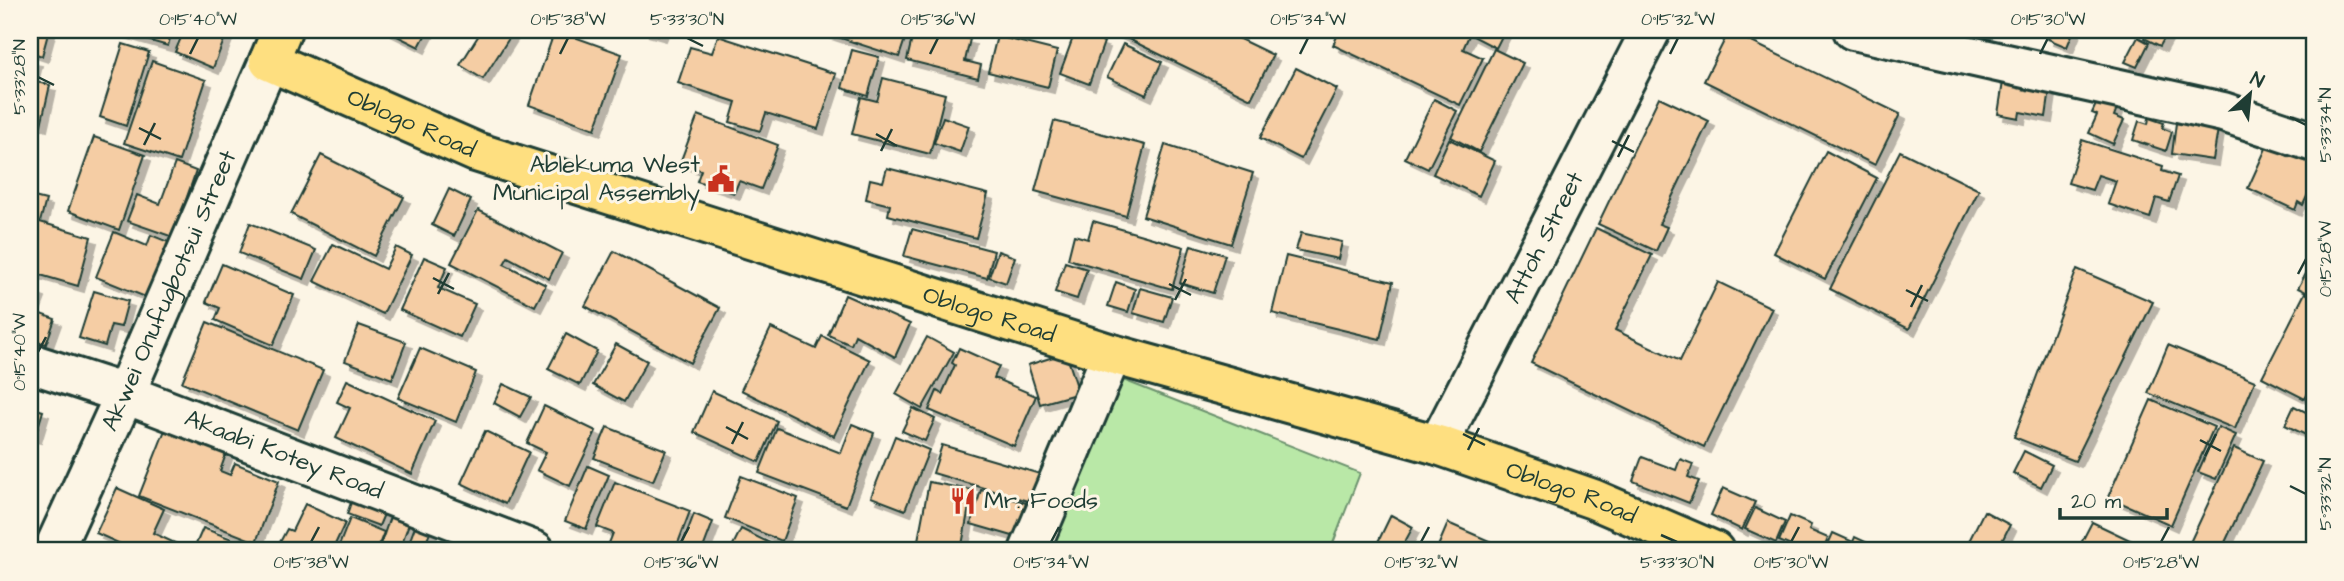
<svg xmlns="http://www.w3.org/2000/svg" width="2344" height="581" font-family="'Architects Daughter',sans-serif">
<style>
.green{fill:#b9e8a7;stroke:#6c926e;stroke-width:2}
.building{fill:#f5cda4;stroke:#1f3d34;stroke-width:2;filter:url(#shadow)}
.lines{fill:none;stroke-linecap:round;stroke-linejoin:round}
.minor-casing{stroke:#1f3d34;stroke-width:44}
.major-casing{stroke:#1f3d34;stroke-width:44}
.minor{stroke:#fcf5e5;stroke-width:38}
.major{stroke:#fedf80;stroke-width:38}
.ticks{fill:none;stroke:#1f3d34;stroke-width:2.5}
.labels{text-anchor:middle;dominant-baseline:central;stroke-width:6;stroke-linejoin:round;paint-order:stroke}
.street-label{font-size:24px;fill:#1f3d34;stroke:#fcf5e5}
.poi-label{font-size:24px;fill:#1f3d34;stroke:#fcf5e5;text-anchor:end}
.neatline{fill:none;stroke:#1f3d34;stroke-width:2.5}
.ticks-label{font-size:18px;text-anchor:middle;fill:#1f3d34}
</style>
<defs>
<filter id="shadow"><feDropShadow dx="6" dy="6" stdDeviation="0" flood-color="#0004"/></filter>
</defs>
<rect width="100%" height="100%" fill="#fcf5e5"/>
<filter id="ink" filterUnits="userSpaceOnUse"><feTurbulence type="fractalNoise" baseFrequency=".0143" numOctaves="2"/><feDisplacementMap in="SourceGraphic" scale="14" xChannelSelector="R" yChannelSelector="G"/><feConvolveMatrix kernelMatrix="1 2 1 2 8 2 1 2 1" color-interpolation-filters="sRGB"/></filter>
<g filter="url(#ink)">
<path class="green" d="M1113 376 1360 473 1330 551H1044Z"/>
<g class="building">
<path d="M30 30H49L42 56 30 52Z"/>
<path d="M112 30H172L168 46Z"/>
<path d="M184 30H228L213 68 175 52Z"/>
<path d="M385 30H428L419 47Z"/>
<path d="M482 30 513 32 483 79 460 65Z"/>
<path d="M555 30 622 54 595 129 529 105Z"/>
<path d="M642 30H662L660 35Z"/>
<path d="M823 30H908L899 57 822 32Z"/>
<path d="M914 30H931L970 39 965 61 981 65 978 78 907 60Z"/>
<path d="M1110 30H1221L1273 55 1251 99Z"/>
<path d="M1340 30H1424L1435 35 1437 30H1469L1471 31 1463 49 1483 58 1460 105 1333 45Z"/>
<path d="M1473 30H1505L1496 48 1471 35Z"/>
<path d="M2053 30H2074L2067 47 2048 39Z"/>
<path d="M2148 30H2169L2160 46 2144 38Z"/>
<path d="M1729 31 1900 114 1875 165 1704 81Z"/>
<path d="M1075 32 1104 42 1089 84 1060 73Z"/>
<path d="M718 36 836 74 818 129 766 113 760 131 730 122 736 102 678 83 690 47 712 53Z"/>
<path d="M997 36 1057 51 1048 87 988 72Z"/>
<path d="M2138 37 2149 43 2137 67 2125 62Z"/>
<path d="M123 44 149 52 126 126 100 117Z"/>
<path d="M1123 44 1162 62 1146 95 1107 77Z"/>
<path d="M1494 49 1523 63 1479 152 1451 137Z"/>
<path d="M852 50 879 57 868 96 842 88Z"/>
<path d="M30 59 36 60 31 81 50 85 41 125 30 122Z"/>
<path d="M152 61 206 80 179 161 124 143Z"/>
<path d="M1296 68 1337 89 1301 159 1260 138Z"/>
<path d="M883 78 945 94 930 154 852 134 861 97 877 101Z"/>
<path d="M2003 82 2050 90 2046 117 2020 112 2019 118 1998 114Z"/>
<path d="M1659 97 1709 121 1659 224 1667 227 1656 251 1598 224Z"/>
<path d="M1434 99 1457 111 1428 169 1405 158Z"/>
<path d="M2098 100 2117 108 2114 116 2124 120 2113 144 2089 133 2097 115 2092 113Z"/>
<path d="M698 115 778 145 761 189 739 181 734 193 697 181 701 170 680 163Z"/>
<path d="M943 117 969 126 960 152 934 143Z"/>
<path d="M2149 118 2164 123 2162 128 2172 132 2166 151 2133 140 2139 121 2148 124Z"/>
<path d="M1054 121 1145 145 1126 216 1035 191Z"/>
<path d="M2176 123 2218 129 2213 160 2172 154Z"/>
<path d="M94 137 145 155 119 230 68 211Z"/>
<path d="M1449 139 1495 161 1479 196 1433 174Z"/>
<path d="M2082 140 2163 166 2162 171 2178 176 2169 202 2156 198 2150 218 2108 204 2116 181 2098 175 2092 190 2068 183Z"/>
<path d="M1165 145 1253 173 1231 244 1143 216Z"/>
<path d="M2267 146 2288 156 2290 152 2314 164 2311 176 2314 177V181L2303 205 2298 202 2295 210 2248 188Z"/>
<path d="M1826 151 1877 178 1825 279 1774 253Z"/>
<path d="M1900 151 1979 190 1909 329 1830 289Z"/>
<path d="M321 155 404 197 374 256 291 214Z"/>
<path d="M175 163 196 171 173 237 127 221 137 195 160 204Z"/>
<path d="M887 168 988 194 976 238 888 215 890 205 866 199 870 179 883 182Z"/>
<path d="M449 189 471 200 454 236 432 225Z"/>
<path d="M30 196 46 200 40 222 91 237 78 286 30 272Z"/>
<path d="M478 210 562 253 549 279 508 257 504 264 546 285 535 306 451 263Z"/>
<path d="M1093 221 1184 247 1172 289 1068 259 1074 235 1088 239Z"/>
<path d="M250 223 316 250 304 279 239 253Z"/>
<path d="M1596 228 1652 255 1615 330 1680 361 1718 282 1772 308 1704 447 1531 363Z"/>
<path d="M912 229 994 251 987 278 904 256Z"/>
<path d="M114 232 147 246 151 235 171 243 148 298 96 277Z"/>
<path d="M1301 233 1342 242 1338 259 1296 250Z"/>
<path d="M333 244 385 269 396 247 412 255 383 314 314 281Z"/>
<path d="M1191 245 1225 255 1213 293 1180 283Z"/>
<path d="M614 251 720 308 690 363 585 306Z"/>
<path d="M998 251 1015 257 1006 283 989 277Z"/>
<path d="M1286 256 1393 282 1380 339 1272 313Z"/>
<path d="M424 257 447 267 438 288 475 304 460 337 400 310Z"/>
<path d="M1065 262 1087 269 1077 299 1055 292Z"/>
<path d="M222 264 294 295 273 345 215 320 220 308 206 302Z"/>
<path d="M2077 269 2153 302 2075 461 2014 437Z"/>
<path d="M2308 270 2314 273V296L2298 288Z"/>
<path d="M1116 282 1135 289 1128 312 1108 306Z"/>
<path d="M1140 288 1172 297 1164 322 1133 313Z"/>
<path d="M30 289 39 292 32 311 55 319 46 344 30 339Z"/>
<path d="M94 291 128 301 121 327 111 325 105 346 79 338Z"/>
<path d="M2305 293 2314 298V381L2305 399 2262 377Z"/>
<path d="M845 295 910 324 895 357 855 335 851 345 828 335Z"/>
<path d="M207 322 323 370 298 430 182 382Z"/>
<path d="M359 325 406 342 392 379 345 361Z"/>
<path d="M771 328 816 349 822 336 870 360 834 436 741 390Z"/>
<path d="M566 334 597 351 580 385 548 369Z"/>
<path d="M927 337 954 352 922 409 896 394Z"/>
<path d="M616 344 647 361 624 402 593 385Z"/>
<path d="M2168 345 2255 381 2235 429 2148 393Z"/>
<path d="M420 348 476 372 456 422 398 398Z"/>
<path d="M959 348 999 366 994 378 1036 396 1014 446 929 410 937 391 942 394 955 365 952 363Z"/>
<path d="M1066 353 1079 393 1040 404 1028 365Z"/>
<path d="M347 380 435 421 412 474 336 438 350 408 337 402Z"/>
<path d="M503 384 531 397 520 417 494 403Z"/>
<path d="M712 391 777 421 759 462 694 432Z"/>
<path d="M2151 400 2214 427 2171 525 2108 497Z"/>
<path d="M544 406 596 431 570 486 537 470 546 452 527 443Z"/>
<path d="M2294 406 2314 416V439L2285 425Z"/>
<path d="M30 407 43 411 35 437 30 436Z"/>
<path d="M913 408 935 419 925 441 902 431Z"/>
<path d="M852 424 874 433 846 506 759 473 777 428 841 453Z"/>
<path d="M607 427 666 450 653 481 594 458Z"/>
<path d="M2218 427 2236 435 2216 479 2198 472Z"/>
<path d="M165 430 226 454 220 471 230 475 235 463 279 481 256 542 139 496Z"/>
<path d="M485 431 529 452 505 504 461 483Z"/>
<path d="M895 436 929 450 905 510 871 497Z"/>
<path d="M942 445 1040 474 1031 502 933 473Z"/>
<path d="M2234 448 2263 461 2221 551H2186Z"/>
<path d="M2024 451 2052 465 2041 487 2013 473Z"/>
<path d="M1642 457 1676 470 1680 459 1693 464 1688 477 1699 481 1689 503 1633 481Z"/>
<path d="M588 466 609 475 586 529 565 521Z"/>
<path d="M741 476 798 498 782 541 725 518Z"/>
<path d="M615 482 690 511 675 551H606L613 533 597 527Z"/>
<path d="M929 482 972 490 961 551H916Z"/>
<path d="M117 488 164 509 153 533 192 551H136L96 533Z"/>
<path d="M1723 488 1755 502 1742 530 1711 515Z"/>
<path d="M981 490 1026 503 1016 537 971 524Z"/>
<path d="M354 494 387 507 379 526 347 514Z"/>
<path d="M305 504 345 523 332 551H295L279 544 287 529 292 531Z"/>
<path d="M1755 508 1785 522 1776 543 1745 529Z"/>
<path d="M392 511 411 518 399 551H384L379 549Z"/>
<path d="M1984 511 2010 525 1997 551H1964Z"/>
<path d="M694 514 713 522 702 551H680Z"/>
<path d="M1391 515 1413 527 1400 551H1382L1375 548Z"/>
<path d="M1790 516 1811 525 1809 530 1828 538 1823 551H1803L1779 541Z"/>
<path d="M350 518 384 532 377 550 380 551H337Z"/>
<path d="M417 521 432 527 423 551H406Z"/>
<path d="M2092 522 2153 551H2082L2078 549Z"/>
<path d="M1448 523 1512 551H1436Z"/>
<path d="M203 528 258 549 257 551H193Z"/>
<path d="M741 529 786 551H730Z"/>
<path d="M1833 533 1853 542 1855 537 1870 544 1867 551H1825Z"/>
</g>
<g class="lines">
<defs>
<g id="minor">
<path d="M1853 30 2223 112 2314 142"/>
<path id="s1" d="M30 363 125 394 535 551"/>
<path id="s2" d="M1438 445 1651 30"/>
<path id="s3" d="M53 551 125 394 269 61"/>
<path d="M1029 551 1112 354"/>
</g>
<g id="major">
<path id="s4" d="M282 30 269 61 476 152 1112 354 1438 445 1593 499 1714 551"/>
</g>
</defs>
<use href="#minor" class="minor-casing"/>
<use href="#major" class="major-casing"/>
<use href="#minor" class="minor"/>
<use href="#major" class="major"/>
</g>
</g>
<path class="ticks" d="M687 38 703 46M190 54 198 38M560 54 568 38M930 54 938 38M1300 54 1308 38M1670 54 1678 38M2040 54 2048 38M38 77 54 85M2290 117 2306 125M139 128 161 139M876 134 897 146M1612 141 1634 152M144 145 155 123M881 151 892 129M1618 157 1629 135M2298 274 2306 259M433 278 454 289M1169 284 1191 295M1906 290 1928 301M438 294 449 273M1175 300 1186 279M1911 307 1922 285M38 352 46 337M726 427 748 439M1463 434 1485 445M2200 440 2221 451M732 444 743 422M1468 450 1479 428M2205 456 2216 434M2290 486 2306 494M1661 535 1677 542M311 542 319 527M681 542 689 527M1051 542 1059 527M1421 542 1429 527M1791 542 1799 527M2161 542 2169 527"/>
<defs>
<symbol id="civic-bare" viewBox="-9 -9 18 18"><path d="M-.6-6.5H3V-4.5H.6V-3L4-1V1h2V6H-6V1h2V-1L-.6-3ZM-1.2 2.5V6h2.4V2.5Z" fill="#c8321e" stroke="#fcf5e5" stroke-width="2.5" paint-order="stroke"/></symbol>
<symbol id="restaurant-bare" viewBox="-9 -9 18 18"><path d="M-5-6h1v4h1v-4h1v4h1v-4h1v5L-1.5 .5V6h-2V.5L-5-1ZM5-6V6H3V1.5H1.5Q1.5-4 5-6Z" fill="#c8321e" stroke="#fcf5e5" stroke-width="2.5" paint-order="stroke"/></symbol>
</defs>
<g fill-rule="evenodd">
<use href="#civic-bare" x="702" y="160" width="38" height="38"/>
<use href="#restaurant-bare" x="944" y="482" width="38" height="38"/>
</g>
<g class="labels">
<g class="street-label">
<text stroke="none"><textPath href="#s4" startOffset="189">Oblogo Road</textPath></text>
<text stroke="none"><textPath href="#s2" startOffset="233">Attoh Street</textPath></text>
<text stroke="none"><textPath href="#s3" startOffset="285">Akwei Onufugbotsui Street</textPath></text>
<text stroke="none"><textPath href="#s4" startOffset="798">Oblogo Road</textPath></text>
<text stroke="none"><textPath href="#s1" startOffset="270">Akaabi Kotey Road</textPath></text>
<text stroke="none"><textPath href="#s4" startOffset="1407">Oblogo Road</textPath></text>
</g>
<g class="poi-label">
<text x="700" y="165">Ablekuma West<tspan x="700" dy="28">Municipal Assembly</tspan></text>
<text x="984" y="501" text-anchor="start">Mr. Foods</text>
</g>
</g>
<rect width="2344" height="581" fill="none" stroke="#fcf5e5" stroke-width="77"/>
<g transform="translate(2250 94) rotate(27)" stroke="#fcf5e5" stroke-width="5" paint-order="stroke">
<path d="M0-5L12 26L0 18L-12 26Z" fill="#1f3d34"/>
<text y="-10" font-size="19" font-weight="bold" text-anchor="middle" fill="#1f3d34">N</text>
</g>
<path d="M2060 508v10h107v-10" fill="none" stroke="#1f3d34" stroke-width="3.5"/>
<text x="2071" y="508" font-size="21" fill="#1f3d34" stroke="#fcf5e5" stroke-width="5" paint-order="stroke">20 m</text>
<rect x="38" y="38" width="2268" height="504" class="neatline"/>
<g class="ticks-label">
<text x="198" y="25">0°15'40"W</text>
<text x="568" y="25">0°15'38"W</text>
<text x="687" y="25">5°33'30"N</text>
<text x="938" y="25">0°15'36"W</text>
<text x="1308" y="25">0°15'34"W</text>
<text x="1678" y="25">0°15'32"W</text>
<text x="2048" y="25">0°15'30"W</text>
<text transform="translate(19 77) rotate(-90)" y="6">5°33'28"N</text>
<text transform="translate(2325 125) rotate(-90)" y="6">5°33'34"N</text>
<text transform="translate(2325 259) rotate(-90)" y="6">0°15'28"W</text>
<text transform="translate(19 352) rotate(-90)" y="6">0°15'40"W</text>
<text transform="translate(2325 494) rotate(-90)" y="6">5°33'32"N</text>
<text x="311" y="568">0°15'38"W</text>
<text x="681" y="568">0°15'36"W</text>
<text x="1051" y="568">0°15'34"W</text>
<text x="1421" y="568">0°15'32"W</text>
<text x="1677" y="568">5°33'30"N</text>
<text x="1791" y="568">0°15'30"W</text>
<text x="2161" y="568">0°15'28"W</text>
</g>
</svg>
